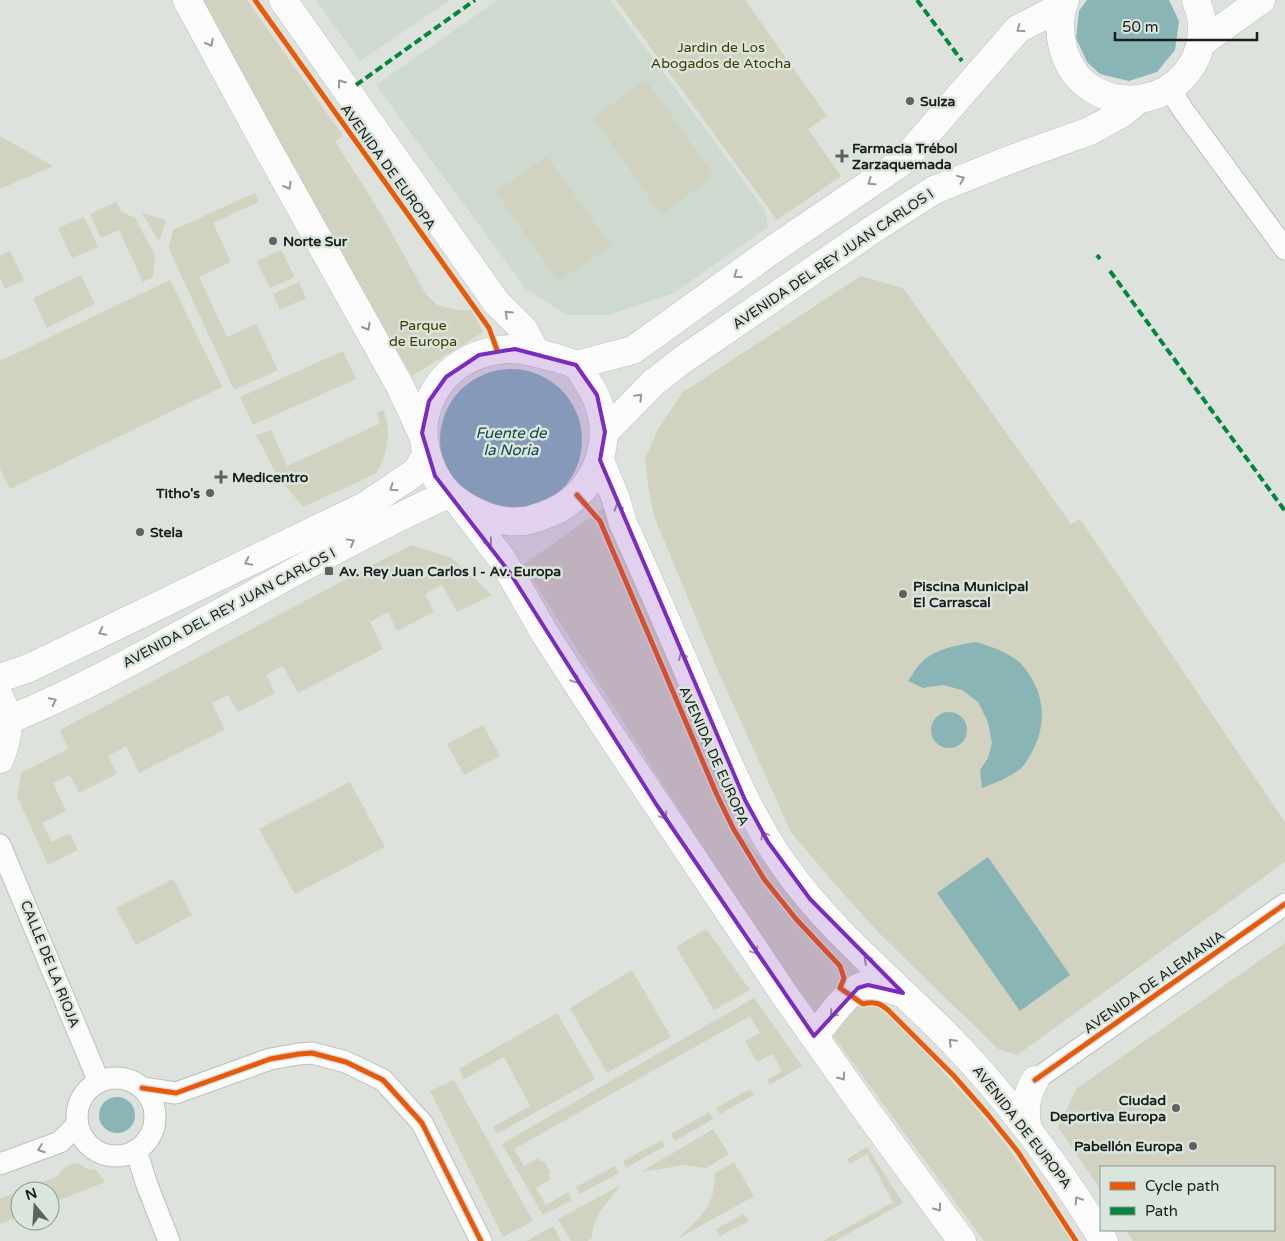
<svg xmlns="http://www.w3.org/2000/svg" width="1285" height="1241" font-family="'Varela Round',sans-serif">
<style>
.built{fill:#ced9cf}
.green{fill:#d1d2c0}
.water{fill:#8ab5b7}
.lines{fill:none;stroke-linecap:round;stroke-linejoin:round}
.street-casing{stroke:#bcc0bc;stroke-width:23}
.secondary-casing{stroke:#bcc0bc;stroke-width:29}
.street{stroke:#fafbfa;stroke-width:21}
.secondary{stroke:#fafbfa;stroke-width:28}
.quiet{stroke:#00873e;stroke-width:4;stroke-dasharray:8 4;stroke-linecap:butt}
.cycleway-casing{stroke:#dae5dc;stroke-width:8}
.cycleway{stroke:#e8590c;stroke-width:5}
.oneway{stroke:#959896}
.marked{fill:#7b2cbf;fill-opacity:0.2;stroke:#7b2cbf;stroke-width:4;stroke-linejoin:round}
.poi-dot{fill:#5e635f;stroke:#dae5dc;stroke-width:2}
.labels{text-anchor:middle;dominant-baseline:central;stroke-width:5;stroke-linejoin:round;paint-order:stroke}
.park-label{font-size:14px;fill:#403a00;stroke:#dae5dc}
.poi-label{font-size:14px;font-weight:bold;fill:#1a1e1b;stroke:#dae5dc;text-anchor:start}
.street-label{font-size:14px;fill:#1a1e1b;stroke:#dae5dc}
.water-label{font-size:15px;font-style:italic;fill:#0f464b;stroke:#dae5dc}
</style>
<rect width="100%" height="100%" fill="#dde2dd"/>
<g class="built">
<path d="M316 0H450L360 61Z"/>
<path d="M498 0H610L765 210 768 227 674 293 608 315H567L526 289 376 85Z"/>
</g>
<g class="green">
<path d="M200 0H247L343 136 335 141 384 219 425 293 437 305 458 310H471L483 332 412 376 374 314Z"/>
<path d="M616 0H745L827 116 808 129 841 176 777 220Z"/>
<path d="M646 80 714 176 661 214 593 117Z"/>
<path d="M0 136 53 166 0 189Z"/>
<path d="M547 156 611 246 558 281 496 192Z"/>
<path d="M255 193 259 202 213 223 231 262 199 277 227 337 256 324 278 370 234 390 169 249 173 230Z"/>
<path d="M116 202 122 212 135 218 155 255 153 277 143 282 119 230 101 238 90 214Z"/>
<path d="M142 213 166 220 159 242Z"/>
<path d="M84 217 98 247 72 258 58 228Z"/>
<path d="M281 250 295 277 270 288 257 261Z"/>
<path d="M10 251 24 280 5 289 0 278V256Z"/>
<path d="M81 275 95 304 47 328 33 298Z"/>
<path d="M861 276 903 288 1071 524 1080 519 1285 822V862L1017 1055 998 1049 878 932 833 882 791 832 718 671 654 516 648 485 645 459 658 429 683 392Z"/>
<path d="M170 280 222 387 10 489 0 469V361Z"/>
<path d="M299 282 306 298 280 310 273 294Z"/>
<path d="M343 351 356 379 253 425 240 397Z"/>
<path d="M383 410C392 431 388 455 375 474L303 507 277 475 256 435 271 430 287 466 379 424 377 413Z"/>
<path d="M616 499 738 831 943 1072 971 1102 1008 1148 1030 1179 1079 1241H984L842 1048 768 949 523 565Z"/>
<path d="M411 545 452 558 492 595 457 612 442 585 425 594 434 612 397 631 388 612 370 622 383 649 298 693 283 666 266 675 275 693 238 712 228 695 212 703 225 730 139 773 126 746 108 756 117 774 79 793 70 775 53 783 66 811 42 823 52 842 70 833 78 850 48 865 17 796 21 773 68 749 60 730Z"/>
<path d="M483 725 500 756 464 775 447 744Z"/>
<path d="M350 782 385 847 295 894 259 829Z"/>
<path d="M173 879 192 915 136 945 116 908Z"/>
<path d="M706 929 750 990 714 1010 676 947Z"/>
<path d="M1285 943V1241H1133L1126 1230H1274V1167H1101V1190L1058 1127 1076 1089Z"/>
<path d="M632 970 671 1037 607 1073 570 1008Z"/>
<path d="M754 998 802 1066 770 1085 767 1080 782 1071 772 1054 757 1062 745 1041 760 1033 750 1016 514 1149 524 1166 539 1158 541 1162 544 1161 551 1174 548 1175 551 1179 536 1188 546 1205 568 1192 572 1200 543 1215 502 1144Z"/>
<path d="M557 1013 595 1079 497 1134 493 1127 530 1106 504 1057 464 1079 459 1069Z"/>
<path d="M454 1080 533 1221 503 1237 430 1091Z"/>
<path d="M750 1089 754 1095 720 1114 716 1108Z"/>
<path d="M709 1112 713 1119 675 1141 671 1134Z"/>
<path d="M713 1129 729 1154 706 1168 685 1165 641 1172Z"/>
<path d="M662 1140 665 1146 626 1168 623 1161Z"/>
<path d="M867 1147 903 1203 835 1241H823L893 1202 867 1154 850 1164 847 1159Z"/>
<path d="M734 1162 754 1196 679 1238C701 1215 715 1208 715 1173Z"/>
<path d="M78 1163 87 1169 96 1170 105 1182 50 1204V1191H37L35 1185 58 1176C63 1167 68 1165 78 1163Z"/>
<path d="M615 1166 619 1173 580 1194 576 1187Z"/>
<path d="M621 1185C609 1201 592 1216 592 1238L588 1241H571L558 1219Z"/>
<path d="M20 1191V1216L0 1224V1199Z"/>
<path d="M744 1214 749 1221 720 1236 716 1229Z"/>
<path d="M553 1226 561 1241H527Z"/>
</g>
<g class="water">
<path d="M1087 0H1169L1179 21 1175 50 1157 72 1129 81 1100 74 1087 62 1076 38 1079 11Z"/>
<circle cx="511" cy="440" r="71"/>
<path d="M976 642C992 647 1009 652 1021 664 1044 689 1048 721 1033 750 1030 756 1025 765 1020 769 1009 778 995 783 982 788L980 770 988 758 992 743 988 722 978 702 962 690 943 685 923 688 908 681C912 676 915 669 920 664 933 649 958 645 976 642Z"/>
<circle cx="949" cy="730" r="18"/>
<path d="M988 857 1070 975 1020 1011 937 893Z"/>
<circle cx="117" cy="1115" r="18"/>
</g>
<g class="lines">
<defs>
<g id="street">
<path d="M1170 89 1183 110 1285 249"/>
<path d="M0 845 99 1082"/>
<circle cx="116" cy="1117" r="39"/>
<path d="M1035 1080 1285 904"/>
<path d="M142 1088 176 1093 270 1059 299 1054 312 1053 346 1062 383 1080 422 1123 481 1241"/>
<path d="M136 1150 147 1185 169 1241"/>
<path d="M0 1164 60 1142 77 1125"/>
</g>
<g id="secondary">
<path d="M187 0 264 142 400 386 422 433"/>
<path d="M283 0 496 302 524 330 536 353"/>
<path d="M1065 0C1059 15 1059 33 1063 48 1085 129 1206 110 1202 22 1201 15 1198 7 1196 0"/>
<path d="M1200 44 1261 0"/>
<path d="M515 349C525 350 570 360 577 366 581 369 584 377 587 381 622 431 599 498 542 516 536 518 529 521 523 521 507 523 490 519 476 512 453 501 439 488 430 464 411 415 437 365 488 352 497 350 506 349 515 349Z"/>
<path d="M576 365 633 350 775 248 902 162 1018 29 1063 6"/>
<path d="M605 432 653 383 681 361 872 230 934 190 1009 160 1090 131 1121 114 1138 100"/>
<path d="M600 460 616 499 623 523C651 584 677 646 704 708 728 763 751 819 786 868 833 934 897 984 953 1042 1011 1102 1060 1170 1104 1241"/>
<path d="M460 504 502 559 545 634 606 728 784 994 866 1110 962 1241"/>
<path d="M0 678 29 668 365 506 417 471 426 454"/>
<path d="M0 698C11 721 9 735 0 759"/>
<path d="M8 720C72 694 133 661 194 627 278 581 361 534 448 494"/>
<path d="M814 1036C826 1023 849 986 867 985 878 984 891 990 902 993"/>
<path d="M1028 1130C1024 1111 1025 1097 1035 1080"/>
</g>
</defs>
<use href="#street" class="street-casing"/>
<use href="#secondary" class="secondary-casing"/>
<use href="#street" class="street"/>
<use href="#secondary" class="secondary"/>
<g class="quiet">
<path d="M917 0 962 61"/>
<path d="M356 85 475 0"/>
<path d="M1097 255 1100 259"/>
<path d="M1110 271 1285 511"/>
</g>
<defs>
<g id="cycleway">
<path d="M255 0 489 328 497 350"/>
<path d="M577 495 600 521 717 795 733 828 764 879 796 919 840 966 844 978 840 988 863 1004C873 1001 880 1003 888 1010L954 1076 989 1116 1018 1152 1076 1241"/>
<path d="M1035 1080 1285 904"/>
<path d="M142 1088 176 1093 270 1059 299 1054 312 1053 346 1062 383 1080 422 1123 481 1241"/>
</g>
</defs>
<use href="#cycleway" class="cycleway-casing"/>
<use href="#cycleway" class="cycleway"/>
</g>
<defs><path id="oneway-chevron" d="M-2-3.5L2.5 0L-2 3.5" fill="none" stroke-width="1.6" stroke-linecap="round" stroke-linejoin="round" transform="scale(1.25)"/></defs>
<g class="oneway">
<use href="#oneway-chevron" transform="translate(1020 29) rotate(144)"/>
<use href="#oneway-chevron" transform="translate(210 43) rotate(62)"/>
<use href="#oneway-chevron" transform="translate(341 83) rotate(-126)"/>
<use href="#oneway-chevron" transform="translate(961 179) rotate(-22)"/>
<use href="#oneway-chevron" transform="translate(871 182) rotate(146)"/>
<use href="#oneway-chevron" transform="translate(288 186) rotate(61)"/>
<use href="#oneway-chevron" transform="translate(737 275) rotate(144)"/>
<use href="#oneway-chevron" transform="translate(508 314) rotate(-136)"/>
<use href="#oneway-chevron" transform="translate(367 327) rotate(60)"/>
<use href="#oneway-chevron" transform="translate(639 397) rotate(-45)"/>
<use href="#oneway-chevron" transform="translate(393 488) rotate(145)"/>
<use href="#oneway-chevron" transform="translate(618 507) rotate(-107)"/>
<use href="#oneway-chevron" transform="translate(351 542) rotate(-29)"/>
<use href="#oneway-chevron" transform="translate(489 542) rotate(52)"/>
<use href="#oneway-chevron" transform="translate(248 562) rotate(154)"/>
<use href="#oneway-chevron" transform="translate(102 632) rotate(154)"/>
<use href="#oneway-chevron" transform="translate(682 656) rotate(-113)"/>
<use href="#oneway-chevron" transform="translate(575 680) rotate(57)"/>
<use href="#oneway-chevron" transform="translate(53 701) rotate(-26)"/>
<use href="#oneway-chevron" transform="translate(664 816) rotate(56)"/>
<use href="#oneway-chevron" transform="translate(764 835) rotate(-121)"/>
<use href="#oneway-chevron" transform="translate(755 951) rotate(56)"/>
<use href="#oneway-chevron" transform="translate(867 960) rotate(-137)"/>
<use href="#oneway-chevron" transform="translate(833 1014) rotate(130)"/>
<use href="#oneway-chevron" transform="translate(952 1042) rotate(-134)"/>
<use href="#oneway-chevron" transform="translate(842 1077) rotate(55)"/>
<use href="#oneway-chevron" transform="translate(41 1149) rotate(160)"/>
<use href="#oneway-chevron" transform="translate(1078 1200) rotate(-123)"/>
<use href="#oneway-chevron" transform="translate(938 1208) rotate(54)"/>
</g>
<path class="marked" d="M515 349 576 365 597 395 605 432 600 460 745 800 768 842 810 899 903 993 868 985 858 988 814 1036 656 804 510 573 435 476 422 433 429 401 446 377 479 355Z"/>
<g class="poi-dot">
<circle cx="910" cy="101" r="5"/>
<path d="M839.5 148.5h5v5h5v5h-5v5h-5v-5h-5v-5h5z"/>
<circle cx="273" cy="241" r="5"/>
<path d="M218.5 469.5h5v5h5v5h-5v5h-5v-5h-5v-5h5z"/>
<circle cx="210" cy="493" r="5"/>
<circle cx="140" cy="532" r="5"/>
<rect x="324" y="566" width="10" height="10" rx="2.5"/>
<circle cx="903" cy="594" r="5"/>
<circle cx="1176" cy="1108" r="5"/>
<circle cx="1193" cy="1146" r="5"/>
</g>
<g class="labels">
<g class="park-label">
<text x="721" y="47">Jardin de Los<tspan x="721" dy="16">Abogados de Atocha</tspan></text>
<text x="423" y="325">Parque<tspan x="423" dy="16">de Europa</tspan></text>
</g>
<g class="poi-label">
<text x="920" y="101">Suiza</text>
<text x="852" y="148">Farmacia Trébol<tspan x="852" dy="16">Zarzaquemada</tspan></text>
<text x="283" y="241">Norte Sur</text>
<text x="232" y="477">Medicentro</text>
<text x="200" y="493" text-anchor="end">Titho's</text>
<text x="150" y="532">Stela</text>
<text x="339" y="571">Av. Rey Juan Carlos I - Av. Europa</text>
<text x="913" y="586">Piscina Municipal<tspan x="913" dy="16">El Carrascal</tspan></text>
<text x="1166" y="1100" text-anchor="end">Ciudad<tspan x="1166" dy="16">Deportiva Europa</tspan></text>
<text x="1183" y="1146" text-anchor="end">Pabellón Europa</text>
</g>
<g class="street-label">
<text transform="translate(388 167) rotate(54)">AVENIDA DE EUROPA</text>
<text transform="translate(833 259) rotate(-34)">AVENIDA DEL REY JUAN CARLOS I</text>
<text transform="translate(229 608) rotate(-28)">AVENIDA DEL REY JUAN CARLOS I</text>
<text transform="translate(714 756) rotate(66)">AVENIDA DE EUROPA</text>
<text transform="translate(50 964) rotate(68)">CALLE DE LA RIOJA</text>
<text transform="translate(1154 982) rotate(-35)">AVENIDA DE ALEMANIA</text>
<text transform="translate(1022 1127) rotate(52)">AVENIDA DE EUROPA</text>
</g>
<g class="water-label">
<text x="511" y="433">Fuente de<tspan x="511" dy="17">la Noria</tspan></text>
</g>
</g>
<rect x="1100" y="1166" width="175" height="65" fill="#dae5dc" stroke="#8d958f"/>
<rect x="1110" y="1182" width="25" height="8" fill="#e8590c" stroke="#8d958f"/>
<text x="1145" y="1191" font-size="15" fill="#1a1e1b">Cycle path</text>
<rect x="1110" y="1207" width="25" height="8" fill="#00873e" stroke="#8d958f"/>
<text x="1145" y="1216" font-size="15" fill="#1a1e1b">Path</text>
<g transform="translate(35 1206) rotate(342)"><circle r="24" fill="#dae5dc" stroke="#8d958f"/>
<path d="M0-4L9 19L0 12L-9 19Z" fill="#5e635f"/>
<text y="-8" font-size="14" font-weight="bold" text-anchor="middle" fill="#1a1e1b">N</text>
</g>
<path d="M1115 32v8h142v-8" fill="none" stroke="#1a1e1b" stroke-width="2.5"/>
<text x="1122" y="32" font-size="15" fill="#1a1e1b" stroke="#dae5dc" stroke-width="4" paint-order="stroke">50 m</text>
</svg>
